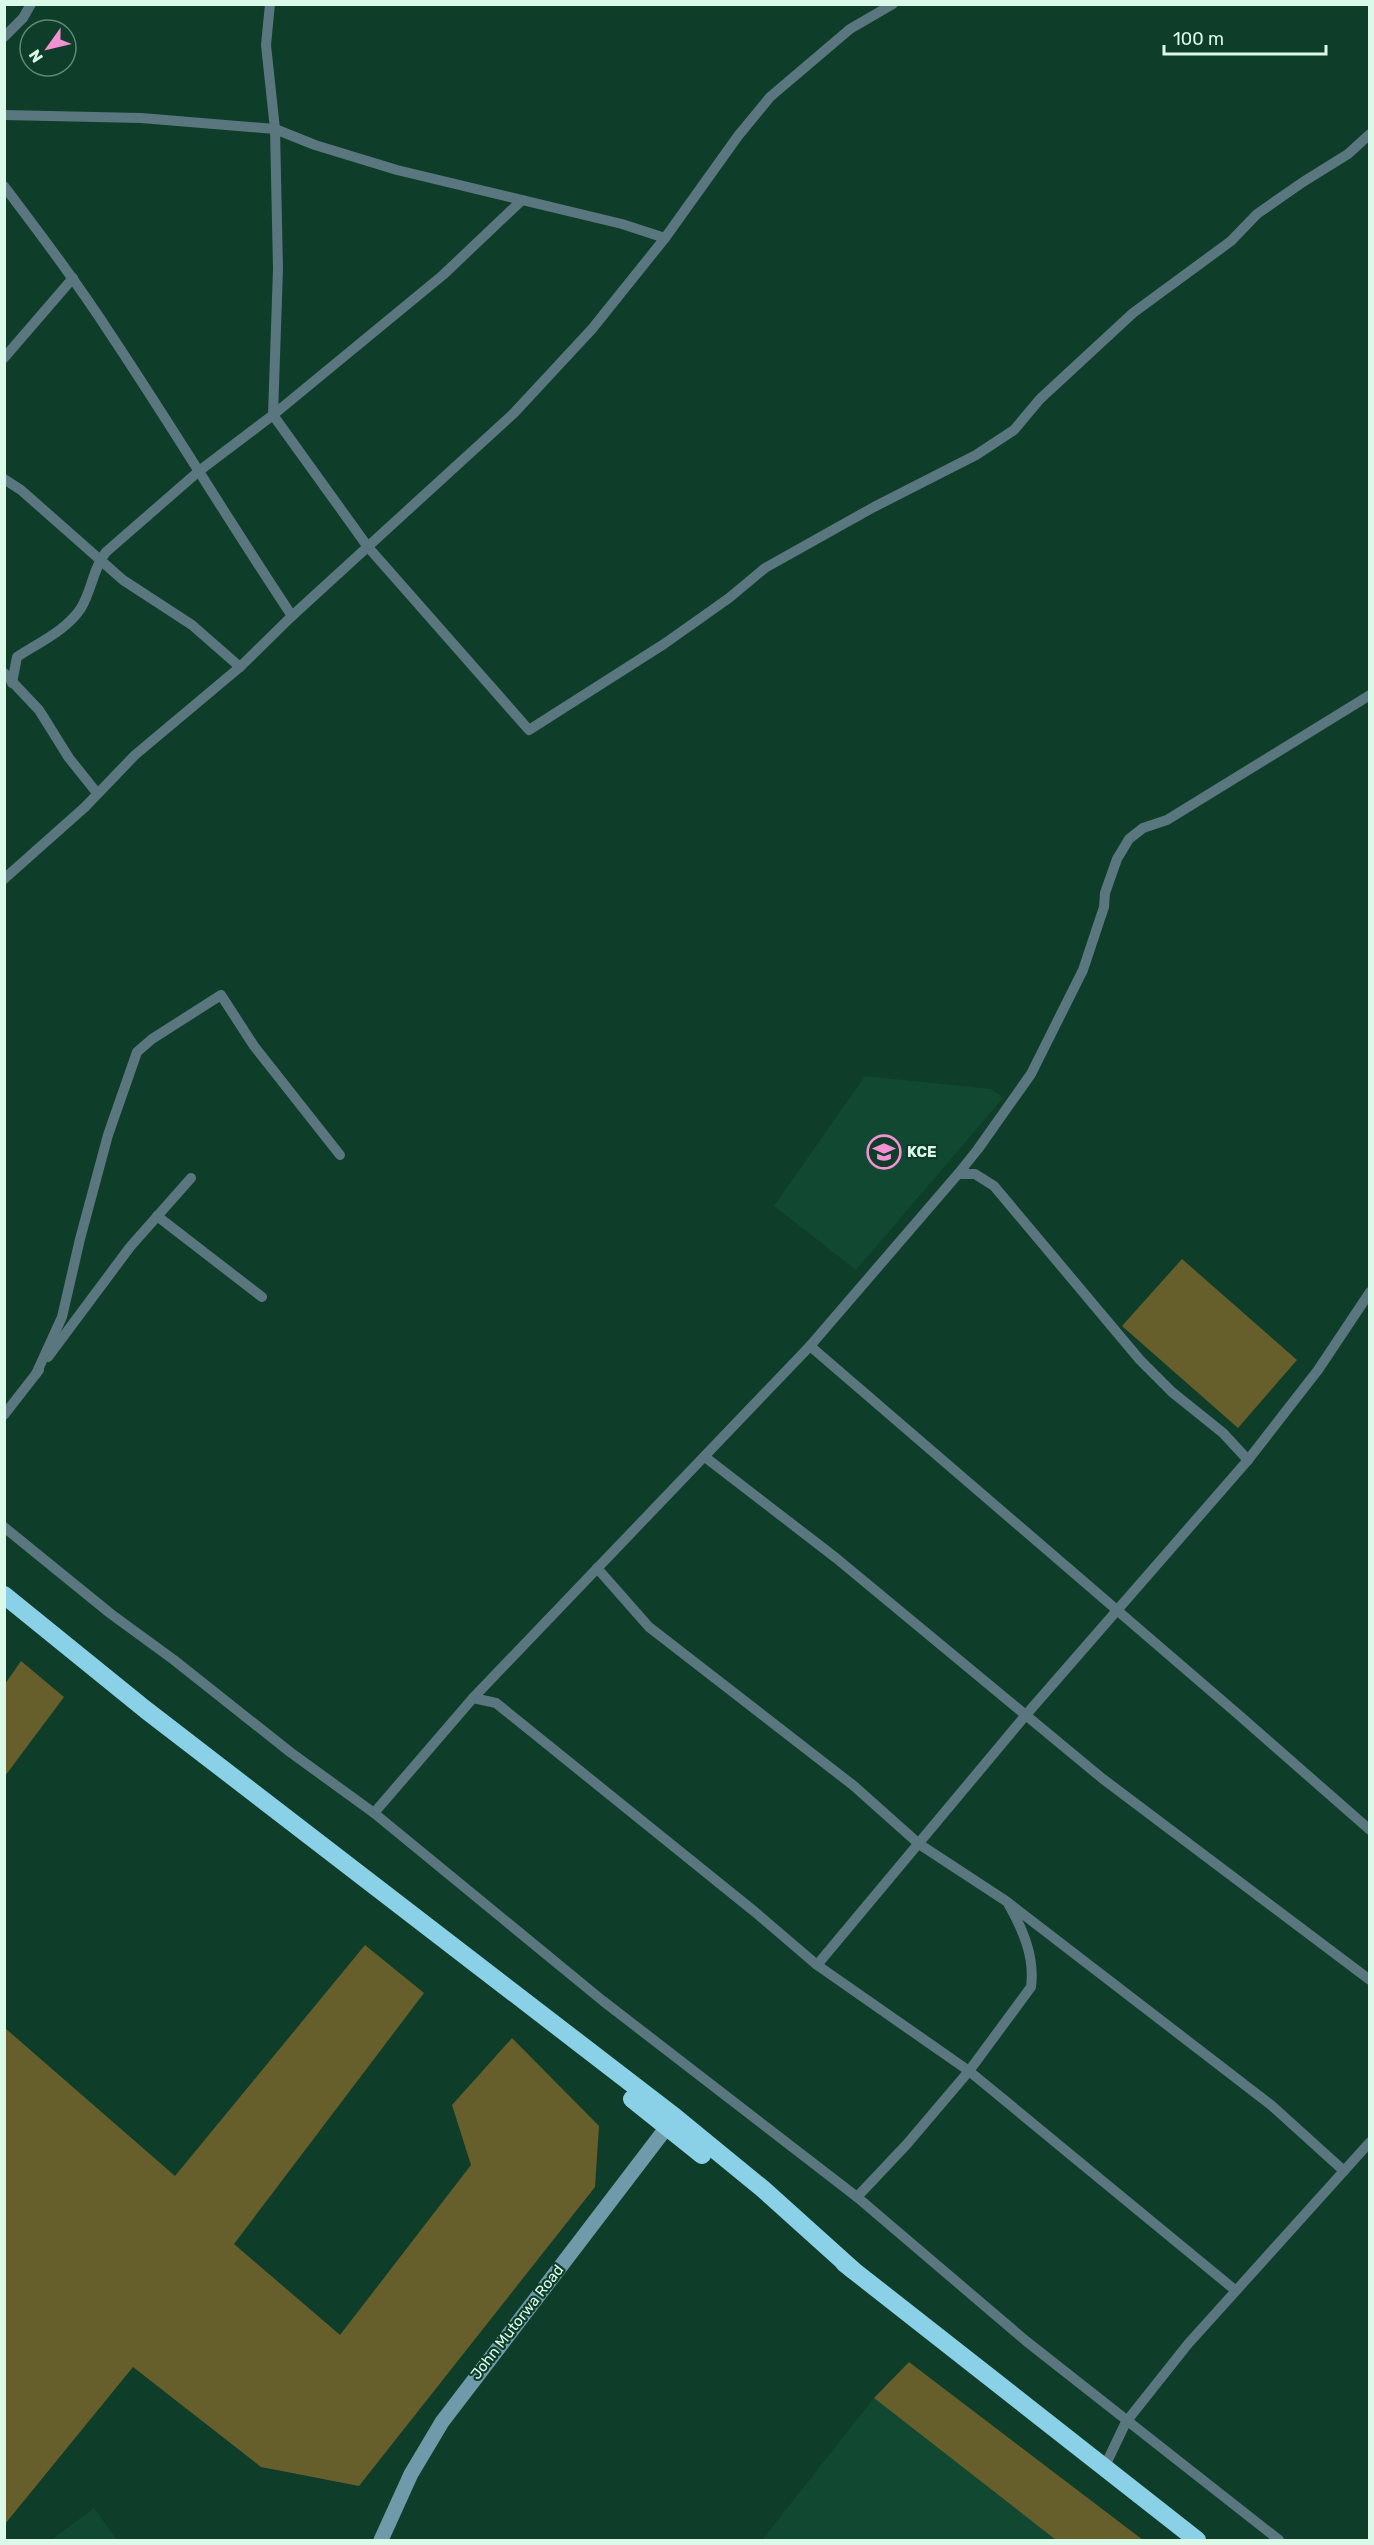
<svg xmlns="http://www.w3.org/2000/svg" width="1374" height="2545" font-family="Rubik,sans-serif">
<style>
.built{fill:#114831}
.green{fill:#665f2b}
.lines{fill:none;stroke-linecap:round;stroke-linejoin:round}
.street{stroke:#5a767f;stroke-width:10}
.secondary{stroke:#6e9aa9;stroke-width:15}
.highway{stroke:#8ad0e7;stroke-width:18}
.labels{text-anchor:middle;dominant-baseline:central;stroke-width:4.5;stroke-linejoin:round;paint-order:stroke}
.poi-label{font-size:15px;font-weight:bold;fill:#dbf9e8;stroke:#0e3d29;text-anchor:start}
.street-label{font-size:15px;fill:#dbf9e8;stroke:#0e3d29}
</style>
<rect width="100%" height="100%" fill="#0e3d29"/>
<g class="built">
<path d="M865 1076 991 1089 1003 1098 856 1270 774 1206Z"/>
<path d="M874 2398 1056 2540H762Z"/>
<path d="M94 2508 117 2540H51Z"/>
</g>
<g class="green">
<path d="M1182 1259 1297 1360 1238 1428 1122 1326Z"/>
<path d="M21 1661 64 1697 5 1776V1684Z"/>
<path d="M365 1945 424 1993 234 2244 340 2335 471 2165 452 2105 512 2038 599 2126 595 2187 359 2486 261 2467 133 2367 5 2524V2028L175 2176Z"/>
<path d="M909 2362 1143 2540H1056L874 2398Z"/>
</g>
<g class="lines">
<g class="street">
<path d="M270 4 266 45 275 129 278 269 273 415 368 547 529 730 664 644 729 598 765 568 874 507 976 455 1014 430 1040 399 1133 313 1231 241 1257 214 1303 182 1348 154 1370 134"/>
<path d="M4 37 23 18 31 4"/>
<path d="M4 115 141 118 275 129 315 145 397 170 622 224 665 238"/>
<path d="M4 186C41 235 78 284 111 335 173 428 230 523 292 616"/>
<path d="M4 358 73 278"/>
<path d="M4 479 21 490 123 580 192 625 240 667"/>
<path d="M4 673 39 710 69 758 97 793"/>
<path d="M12 683 17 657C38 643 67 630 81 608 92 590 93 568 106 552L199 471 273 415 443 275 522 200"/>
<path d="M4 879 85 807 135 755 240 667 292 616 514 413 592 329 665 238 738 136 770 97 850 29 893 4"/>
<path d="M958 1174 978 1149 1031 1074 1083 970 1104 907 1105 893 1117 859 1129 839 1143 828 1167 820 1370 695"/>
<path d="M157 1216 262 1297"/>
<path d="M810 1346 1240 1716 1370 1830"/>
<path d="M48 1357 130 1247 191 1178"/>
<path d="M36 1374 62 1317 80 1239 108 1135 137 1052 152 1039 221 995 254 1046 340 1155"/>
<path d="M4 1415 39 1370"/>
<path d="M705 1457 836 1558 1103 1779 1370 1980"/>
<path d="M4 1527 111 1614 174 1660 290 1752 374 1813 603 2001 857 2197 1026 2341 1279 2540"/>
<path d="M597 1568 649 1627 854 1786 919 1844 1006 1901 1271 2105 1344 2171"/>
<path d="M473 1698 496 1703 755 1912 817 1965 969 2071 1235 2290"/>
<path d="M374 1813 473 1698 810 1346 958 1174H975L994 1186 1140 1360 1172 1392 1223 1433 1248 1460"/>
<path d="M817 1965 1025 1716 1248 1460 1318 1370 1370 1292"/>
<path d="M857 2197 907 2144 969 2071 1031 1987C1035 1957 1023 1930 1009 1905"/>
<path d="M1104 2468 1126 2422 1188 2344 1370 2142"/>
</g>
<path class="secondary" d="M381 2540 411 2474 442 2422 673 2119"/>
<g class="highway">
<path d="M4 1595 146 1710 675 2117 763 2189 853 2270"/>
<path d="M632 2099 702 2155"/>
<path d="M844 2263 1197 2540"/>
</g>
</g>
<defs>
<symbol id="school-ring" viewBox="-11 -11 22 22"><circle r="9.5" fill="#0e3d29" stroke="#f491d3" stroke-width="1.5"/><path d="M0-5L7-2L0 1L-7-2ZM-4 1L0 2.5L4 1V4Q0 6-4 4Z" fill="#f491d3"/></symbol>
</defs>
<g fill-rule="evenodd">
<use href="#school-ring" x="865" y="1133" width="38" height="38"/>
</g>
<g class="labels">
<g class="poi-label">
<text x="907" y="1152">KCE</text>
</g>
<g class="street-label">
<text transform="translate(517 2322) rotate(-52)">John Mutorwa Road</text>
</g>
</g>
<rect width="1374" height="2545" fill="none" stroke="#dbf9e8" stroke-width="12"/>
<g transform="translate(48 48) rotate(236)"><circle r="28" fill="#0e3d29" stroke="#608875" stroke-width="1.5"/>
<path d="M0-4.5L10 22L0 15L-10 22Z" fill="#f491d3"/>
<text y="-9" font-size="16" font-weight="bold" text-anchor="middle" fill="#dbf9e8">N</text>
</g>
<path d="M1164 45v9h162v-9" fill="none" stroke="#dbf9e8" stroke-width="3"/>
<text x="1173" y="45" font-size="18" fill="#dbf9e8" stroke="#0e3d29" stroke-width="4.5" paint-order="stroke">100 m</text>
</svg>
